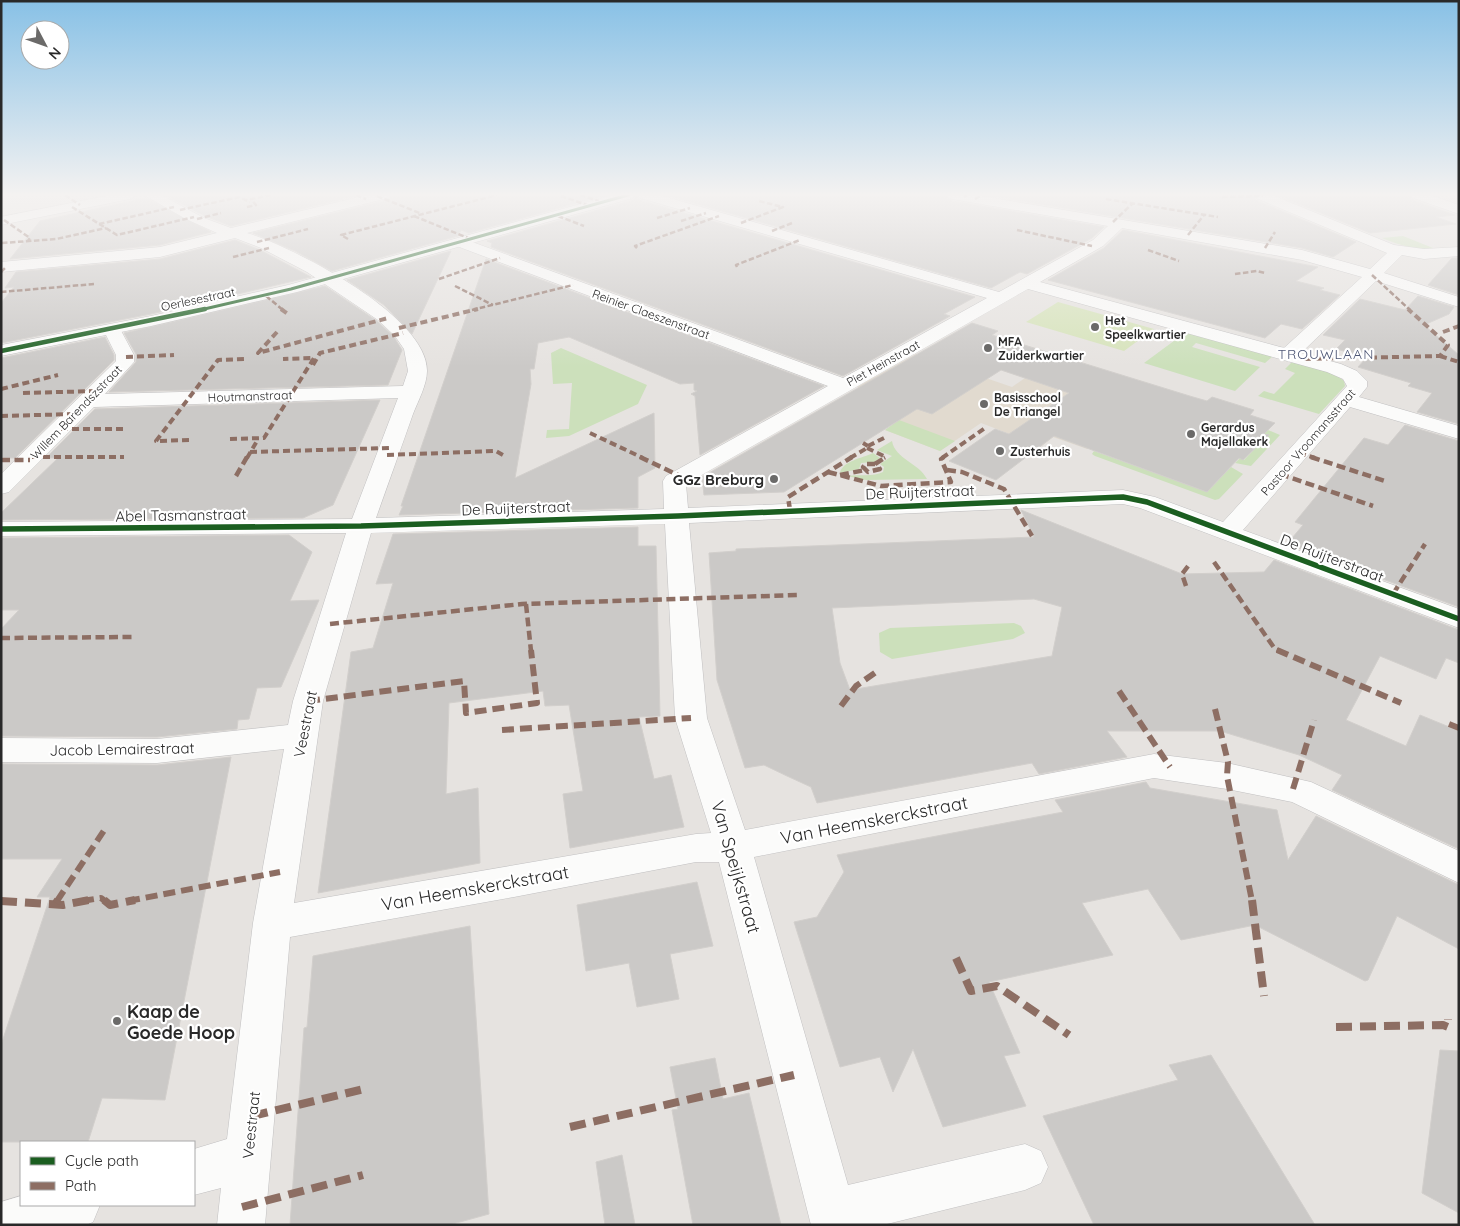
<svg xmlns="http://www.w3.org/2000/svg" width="1460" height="1226" font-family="Quicksand,sans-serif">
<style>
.education{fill:#e1dacf}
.green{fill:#cce0bb}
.pitch{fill:#d6e3ba}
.building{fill:#cbc9c7;stroke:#d2cfcc;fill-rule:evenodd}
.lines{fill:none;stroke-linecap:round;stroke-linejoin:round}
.street-casing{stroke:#c1c0c1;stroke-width:1}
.secondary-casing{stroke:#c1c0c1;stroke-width:1}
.street{fill:#fbfbfa;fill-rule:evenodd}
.secondary{fill:#fbfbfa;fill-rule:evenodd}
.quiet-far4{stroke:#8d6e63;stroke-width:2.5;stroke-dasharray:5.5 2.5;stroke-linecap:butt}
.quiet-far3{stroke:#8d6e63;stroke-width:4;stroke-dasharray:7 4;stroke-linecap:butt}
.quiet-far2{stroke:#8d6e63;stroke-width:4.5;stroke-dasharray:9 4.5;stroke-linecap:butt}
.quiet-far1{stroke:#8d6e63;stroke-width:6;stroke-dasharray:12 6;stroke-linecap:butt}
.quiet{stroke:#8d6e63;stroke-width:8;stroke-dasharray:16 8;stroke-linecap:butt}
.cycleway-far2-casing{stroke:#fff;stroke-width:5}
.cycleway-far1-casing{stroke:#fff;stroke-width:7}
.cycleway-casing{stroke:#fff;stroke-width:9}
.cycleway-far2{stroke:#1b5e20;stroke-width:3}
.cycleway-far1{stroke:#1b5e20;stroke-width:4.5}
.cycleway{stroke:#1b5e20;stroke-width:5.5}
.poi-dot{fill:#6b6a69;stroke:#fff;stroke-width:2}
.labels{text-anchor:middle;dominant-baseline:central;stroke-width:4.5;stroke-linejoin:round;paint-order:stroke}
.far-street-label{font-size:12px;fill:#292929;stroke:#fff}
.far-poi-label{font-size:12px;font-weight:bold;fill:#292929;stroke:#fff;text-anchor:start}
.far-neighbourhood-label{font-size:14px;letter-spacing:1px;fill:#4e5776;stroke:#fff}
.poi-label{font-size:15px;font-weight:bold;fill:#292929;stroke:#fff;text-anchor:end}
.street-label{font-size:15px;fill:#292929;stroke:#fff}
.near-street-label{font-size:18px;fill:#292929;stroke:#fff}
.near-poi-label{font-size:18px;font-weight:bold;fill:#292929;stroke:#fff;text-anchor:start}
</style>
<rect width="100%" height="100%" fill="#e6e3e0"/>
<path class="education" d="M916 354 1012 387 1025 378 1079 396 1123 419 1087 449 1053 437 1042 446 1018 437 1028 430 1019 427 1010 434 981 423 940 451 885 430 904 417 887 398 857 387Z"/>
<g class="green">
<path d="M1403 236 1438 250C1417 250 1401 246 1382 238Z"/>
<path d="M1186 332 1273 356 1265 363 1196 343 1192 347 1260 367 1235 391 1144 363Z"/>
<path d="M561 348 647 385 638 404 569 436 546 438 547 430 569 429 572 383 553 384 551 353Z"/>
<path d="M1293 361 1332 372 1344 381 1345 386 1319 414 1258 396 1264 391 1274 394 1295 373 1285 369Z"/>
<path d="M899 420 955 441 940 451 885 430Z"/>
<path d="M1268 430 1280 435 1251 466 1235 463 1240 458 1244 460 1268 435 1264 434Z"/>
<path d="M892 441C895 459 919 463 927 479L866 480 847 476C859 474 873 477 883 472L884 467 880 464 892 456 877 450Z"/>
<path d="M1094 451 1207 492 1231 467 1243 474 1219 499 1215 500 1095 456 1092 454Z"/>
<path d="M873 453 880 458 874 462 861 463 859 469 840 473C842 461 863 458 873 453Z"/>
<path d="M1014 623 1021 626 1025 633 1013 639 892 659 880 652 879 633 890 628Z"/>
</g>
<path class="pitch" d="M1058 302 1154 329 1124 351 1026 322Z"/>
<g class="building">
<path d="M165 195H359L231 226 205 216Z"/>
<path d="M392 195H606L469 233 461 230 458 236 332 271 295 251 253 233 388 200Z"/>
<path d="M666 195H943L952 201 1104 227 1092 238 1027 274 1020 272 991 288Z"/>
<path d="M986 195H1252L1255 200 1356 242 1333 257 1302 248Z"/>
<path d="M1277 195H1409L1412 200 1455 215 1436 217 1456 224 1370 233Z"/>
<path d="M636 196 639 200 975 297 944 314 950 316 843 376 491 247 492 243 487 241 634 200Z"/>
<path d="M146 198 211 232 160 245 10 259 40 221Z"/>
<path d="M1123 230 1318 267 1296 281 1324 288 1320 290 1340 295 1302 329 1281 324 1265 338 1048 280 1104 248Z"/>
<path d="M235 240 260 250 311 277 151 314 1 343V303L14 287 5 288 16 272 160 259Z"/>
<path d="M451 251 412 334 384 305 347 280Z"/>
<path d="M1452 258H1459V295L1428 285Z"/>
<path d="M486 259 824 386 700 455 695 396 691 394 697 391 694 390V383L680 384 569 337 538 343 534 369H530L531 384 515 478 654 413 655 468 638 477V508L399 515 403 506H401Z"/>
<path d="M325 286 377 321 394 337 402 350 388 385 109 392 136 362V354L124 333Z"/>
<path d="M1418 296 1454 307 1449 314 1424 325 1459 355V424L1417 412 1432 393 1408 386 1411 383 1358 367 1367 357 1336 349 1345 340 1323 335 1360 299 1405 310Z"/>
<path d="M972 323 998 331 992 335 1193 397 1207 401 1212 397 1254 410 1250 415 1275 423 1264 434 1269 435 1243 460 1239 458 1207 492 1054 436 996 480 949 461 995 429 1009 434 1069 393 1001 370 932 414 917 409 784 492 704 495 702 477Z"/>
<path d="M105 337 114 355V360L15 458H1V358Z"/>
<path d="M380 400 333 505 303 518 1 520V513L58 458H46L95 409Z"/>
<path d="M1405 425 1459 441V607L1287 544 1303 525 1295 522 1364 438 1388 445Z"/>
<path d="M1021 510 1182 574 1264 572 1274 560 1459 630V663L1446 658 1436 679 1380 656 1346 720 1406 746 1420 715 1459 731V849L1332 790 1342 775 1299 755 1220 731H1107L1127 757 1039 774 1032 763 817 803 811 787 787 776 764 765 745 768 717 680 709 553 736 551V549L1034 537ZM1034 599 1062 607 1052 656 850 690 840 663 832 608Z"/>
<path d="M638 527V546H656L660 716 639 717 654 779 671 775 684 827 570 848 563 794 583 791 569 705 545 706 543 691 449 703 446 794 478 788 480 863 318 893 351 652 373 648 393 583 376 584 393 534Z"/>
<path d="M289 535 312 552 290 601 319 600 281 687 257 688 249 719 238 720 237 729 157 737 1 736V629L19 610H1V538Z"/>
<path d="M231 757 165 1100 102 1098 88 1142H1V1045L50 897H37L62 859H1V764L157 765Z"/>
<path d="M1146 782 1150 788 1277 810 1288 860 1316 816 1459 885V949L1397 916 1368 980 1365 981 1255 925 1181 940 1148 889 1082 903 1113 955 989 982 1020 1053 1004 1056 1026 1106 943 1127 913 1049 893 1092 880 1057 840 1067 794 922 817 917 844 872 837 855 1063 812 1055 800Z"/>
<path d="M697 882 713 946 670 954 679 999 637 1007 629 963 586 971 577 905Z"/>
<path d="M470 926 489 1214 449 1225H290L304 1028 307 1027 313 956Z"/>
<path d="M1440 1050 1459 1051V1213L1422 1193Z"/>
<path d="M1211 1055 1315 1225H1094L1043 1116 1178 1080 1169 1065Z"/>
<path d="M715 1058 723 1099 749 1093 781 1225H693L672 1110 678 1109 670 1067Z"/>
<path d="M622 1155 635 1225H605L596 1162Z"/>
</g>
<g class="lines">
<defs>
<g id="street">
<path d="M111 195H137L130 199 1 225V217Z"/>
<path d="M144 195H161L204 218 231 228 367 195H390L388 198 247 233C293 247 428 316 427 371 427 385 418 401 413 414 401 449 388 483 376 518L664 509 663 481 666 476 828 386 454 245 452 242 454 239H464L843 378 987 298 640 198 638 195H659L999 292 1093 240 1108 226 952 199 945 195H975L1302 250 1370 269 1387 253 1256 198 1254 195H1272L1394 245 1424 249 1459 247V256L1424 259 1402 255 1384 273 1459 297V307L1376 281 1301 353 1341 364 1357 371 1367 381V387L1359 397 1459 426V439L1350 407 1243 530 1459 609V628L1140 508 1123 504 689 523 707 718 745 830 1154 754 1227 763 1311 782 1459 851V883L1292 802 1227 789 1154 778 754 857 848 1185 1025 1144 1041 1151 1048 1167 1041 1183 1025 1190 883 1225H811L719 862H696L514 897 290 937 265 1225H217L221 1188 194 1195V1149L227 1139 253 923 284 749 157 763 1 762V738L157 739 288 725 293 701 346 533 1 536V522L352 519 398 398 94 407 9 492 1 494V474L116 361V355L103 329 106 325H118L134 355V362L105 394 403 386 408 371 404 349 395 336 378 320 307 272 261 248 235 238 160 257 1 272V262L160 247 217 233 186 219ZM1122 228 1302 260 1362 277 1284 348 1040 282 1103 246ZM1028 289 1327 372 1343 379 1347 386 1223 522 1155 497 1123 490 688 508 686 484ZM665 524 675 718 711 833 696 834 294 903 323 701 371 533Z"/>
<path d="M1411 195H1430L1459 205V214L1413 198Z"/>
<path d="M21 1196V1205H100L93 1222 86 1225H1V1202Z"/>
</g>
<path id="secondary" d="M613 195H635L633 198 297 292 151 326 1 356V345L151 316 288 285Z"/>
</defs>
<use href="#street" class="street-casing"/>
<use href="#secondary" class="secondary-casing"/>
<use href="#street" class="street"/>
<use href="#secondary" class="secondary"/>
<g class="quiet-far4">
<path d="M65 195 80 205"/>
<path d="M356 195 366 199"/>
<path d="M580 195 599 201"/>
<path d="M377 196 422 214"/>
<path d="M561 196 587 205"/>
<path d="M964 197 967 195"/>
<path d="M1222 197 1263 196"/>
<path d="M975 199 982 195"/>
<path d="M1106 199 1218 217"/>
<path d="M72 207 117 235 194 217"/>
<path d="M247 207 256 205 251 199 271 195"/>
<path d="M180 210 239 197 250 202"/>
<path d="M414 216 468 238"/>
<path d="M558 216 584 226"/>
<path d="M657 218 690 208"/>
<path d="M197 219 221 213"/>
<path d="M4 220 30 238 28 241"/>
<path d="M681 221 706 213"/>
<path d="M1113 222 1133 203"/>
<path d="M741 223 783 207 759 201"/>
<path d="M99 224 174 207"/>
<path d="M1017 230 1092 246"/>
<path d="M772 231 792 223"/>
<path d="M1188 235 1204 215"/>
<path d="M348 239 341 235 497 195"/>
<path d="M257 242 308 229"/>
<path d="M2 243 56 239 106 228"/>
<path d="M637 248 635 246 719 216"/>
<path d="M1265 248 1275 232"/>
<path d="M1148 250 1179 261"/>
<path d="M233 257 269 248"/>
<path d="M737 267 736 265 800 240"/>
<path d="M1 272 6 267"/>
<path d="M1235 274 1257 271 1265 273"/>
<path d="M1372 275 1410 310"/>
<path d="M439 279 500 258"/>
<path d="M455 286 493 305"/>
<path d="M1 292 94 284"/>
<path d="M266 296 283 310"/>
<path d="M472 310 573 285"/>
</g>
<g class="quiet-far3">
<path d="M281 309 288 314"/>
<path d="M399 328 478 309"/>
<path d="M277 332 258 353 388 318"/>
<path d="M1443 332 1459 326"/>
<path d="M1440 356 1459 362"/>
<path d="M126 357 174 355"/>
<path d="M1304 359 1440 356 1448 345 1408 309"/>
<path d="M313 365 320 353 403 333"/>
<path d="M1 389 58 375"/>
<path d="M23 393 98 391"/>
<path d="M1 416 76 414"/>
<path d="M61 429H125"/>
<path d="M590 433 643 458"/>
<path d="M230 439 264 438 314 358 283 359"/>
<path d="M189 440 156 441 218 360 247 359"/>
<path d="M868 446 884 438"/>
<path d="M867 448 886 457 884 458"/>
<path d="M250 452 389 448"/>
<path d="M1299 453 1315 458"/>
<path d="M387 455 496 451 503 455"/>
<path d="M32 457H124"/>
<path d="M247 458 257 441"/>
<path d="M850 458 867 448 868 446 863 443"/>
<path d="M942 458 985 428"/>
</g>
<g class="quiet-far2">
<path d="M640 457 680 476"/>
<path d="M1311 457 1388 482"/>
<path d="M1 460H30"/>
<path d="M867 464H875L880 469 868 472 863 467Z"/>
<path d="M875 464 886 457"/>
<path d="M947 470 962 472 1004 489 1032 536"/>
<path d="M828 472 881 486 951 482 941 459 944 457"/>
<path d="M1280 474 1373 506"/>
<path d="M840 475 865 470"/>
<path d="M236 476 247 457"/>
<path d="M790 510 788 497 852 457"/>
<path d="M1214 562 1275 649 1280 651"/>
<path d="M1186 586 1182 574 1189 565"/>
<path d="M1393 594 1425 544"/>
<path d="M526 604 531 651"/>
<path d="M330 624 522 604 797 595"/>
<path d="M1 638 132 637"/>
</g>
<g class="quiet-far1">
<path d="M1277 650 1401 703"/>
<path d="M1119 691 1170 767"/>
<path d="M308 701 464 681 466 713 537 703 531 650"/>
<path d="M841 706 856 686 879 670"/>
<path d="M1215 709 1228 762 1227 776 1252 901"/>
<path d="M1449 724 1459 728"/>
<path d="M502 730 691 718"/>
<path d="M1293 789 1314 720"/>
<path d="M1 901H13"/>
<path d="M57 901 105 829"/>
<path d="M82 901 101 898 105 901"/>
<path d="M128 901 280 872"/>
</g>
<g class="quiet">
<path d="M104 900 110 905 135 900"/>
<path d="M1252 900 1264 996"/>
<path d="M1 901 63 905 89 900"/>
<path d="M56 903 58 900"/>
<path d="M956 958 971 991 997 986 1069 1035"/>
<path d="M1336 1027 1443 1025 1448 1027V1019"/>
<path d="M252 1116 364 1089"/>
<path d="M570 1127 794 1075"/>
<path d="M242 1207 363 1175"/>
</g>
<defs>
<path id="cycleway-far2" d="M200 310 291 289 628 195"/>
<path id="cycleway-far1" d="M1 351 205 309"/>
<path id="cycleway" d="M1 529 361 526 678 516 1123 497 1147 502 1459 619"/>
</defs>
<use href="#cycleway-far2" class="cycleway-far2-casing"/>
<use href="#cycleway-far1" class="cycleway-far1-casing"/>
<use href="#cycleway" class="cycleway-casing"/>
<use href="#cycleway-far2" class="cycleway-far2"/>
<use href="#cycleway-far1" class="cycleway-far1"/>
<use href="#cycleway" class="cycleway"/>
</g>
<linearGradient id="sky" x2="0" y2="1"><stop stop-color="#88c1e6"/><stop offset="0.53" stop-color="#f4f2f1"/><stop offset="1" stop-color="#f4f2f1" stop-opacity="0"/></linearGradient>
<rect width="1460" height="367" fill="url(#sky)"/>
<g class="poi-dot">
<circle cx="1095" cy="327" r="5"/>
<circle cx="988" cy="348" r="5"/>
<circle cx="984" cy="404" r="5"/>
<circle cx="1191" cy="434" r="5"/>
<circle cx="1000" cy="451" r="5"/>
<circle cx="774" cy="479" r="5"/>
<circle cx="117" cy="1021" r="5"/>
</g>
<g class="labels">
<g class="far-street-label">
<text transform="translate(198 299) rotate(-12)">Oerlesestraat</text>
<text transform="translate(651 314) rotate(20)">Reinier Claeszenstraat</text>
<text transform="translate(883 363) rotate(-29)">Piet Heinstraat</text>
<text transform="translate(250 396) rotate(-2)">Houtmanstraat</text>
<text transform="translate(76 412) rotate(-46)">Willem Barendszstraat</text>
<text transform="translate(1308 442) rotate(-49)">Pastoor Vroomansstraat</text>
</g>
<g class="far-poi-label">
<text x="1105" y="320">Het<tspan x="1105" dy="14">Speelkwartier</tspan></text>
<text x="998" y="341">MFA<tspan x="998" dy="14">Zuiderkwartier</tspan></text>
<text x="994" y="397">Basisschool<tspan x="994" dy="14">De Triangel</tspan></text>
<text x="1201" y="427">Gerardus<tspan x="1201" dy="14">Majellakerk</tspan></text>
<text x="1010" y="451">Zusterhuis</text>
</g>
<g class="far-neighbourhood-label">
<text x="1326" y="354">TROUWLAAN</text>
</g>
<g class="poi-label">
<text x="764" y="479">GGz Breburg</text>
</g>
<g class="street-label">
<text transform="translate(920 492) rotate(-2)">De Ruijterstraat</text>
<text transform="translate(516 508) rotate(-2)">De Ruijterstraat</text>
<text transform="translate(181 515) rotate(-1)">Abel Tasmanstraat</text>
<text transform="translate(1332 558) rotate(21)">De Ruijterstraat</text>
<text transform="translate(305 724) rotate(-79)">Veestraat</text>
<text transform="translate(122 749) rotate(-1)">Jacob Lemairestraat</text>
<text transform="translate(251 1125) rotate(-84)">Veestraat</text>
</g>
<g class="near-street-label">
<text transform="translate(874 820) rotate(-11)">Van Heemskerckstraat</text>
<text transform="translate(736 867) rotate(74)">Van Speijkstraat</text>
<text transform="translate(475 888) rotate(-10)">Van Heemskerckstraat</text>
</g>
<g class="near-poi-label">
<text x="127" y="1011">Kaap de<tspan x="127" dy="21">Goede Hoop</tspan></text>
</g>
</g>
<rect width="1460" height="1226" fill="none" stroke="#292929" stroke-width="5"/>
<rect x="20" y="1141" width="175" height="65" fill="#ffffff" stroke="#a9a9a9"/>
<rect x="30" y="1157" width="25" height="8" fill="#1b5e20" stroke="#a9a9a9"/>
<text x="65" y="1166" font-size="15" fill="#292929">Cycle path</text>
<rect x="30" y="1182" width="25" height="8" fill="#8d6e63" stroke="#a9a9a9"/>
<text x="65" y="1191" font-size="15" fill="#292929">Path</text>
<g transform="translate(45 45) rotate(131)"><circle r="24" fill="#ffffff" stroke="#a9a9a9"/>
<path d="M0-4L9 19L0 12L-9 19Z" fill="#6b6a69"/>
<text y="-8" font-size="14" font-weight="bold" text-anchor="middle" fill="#292929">N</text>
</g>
</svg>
